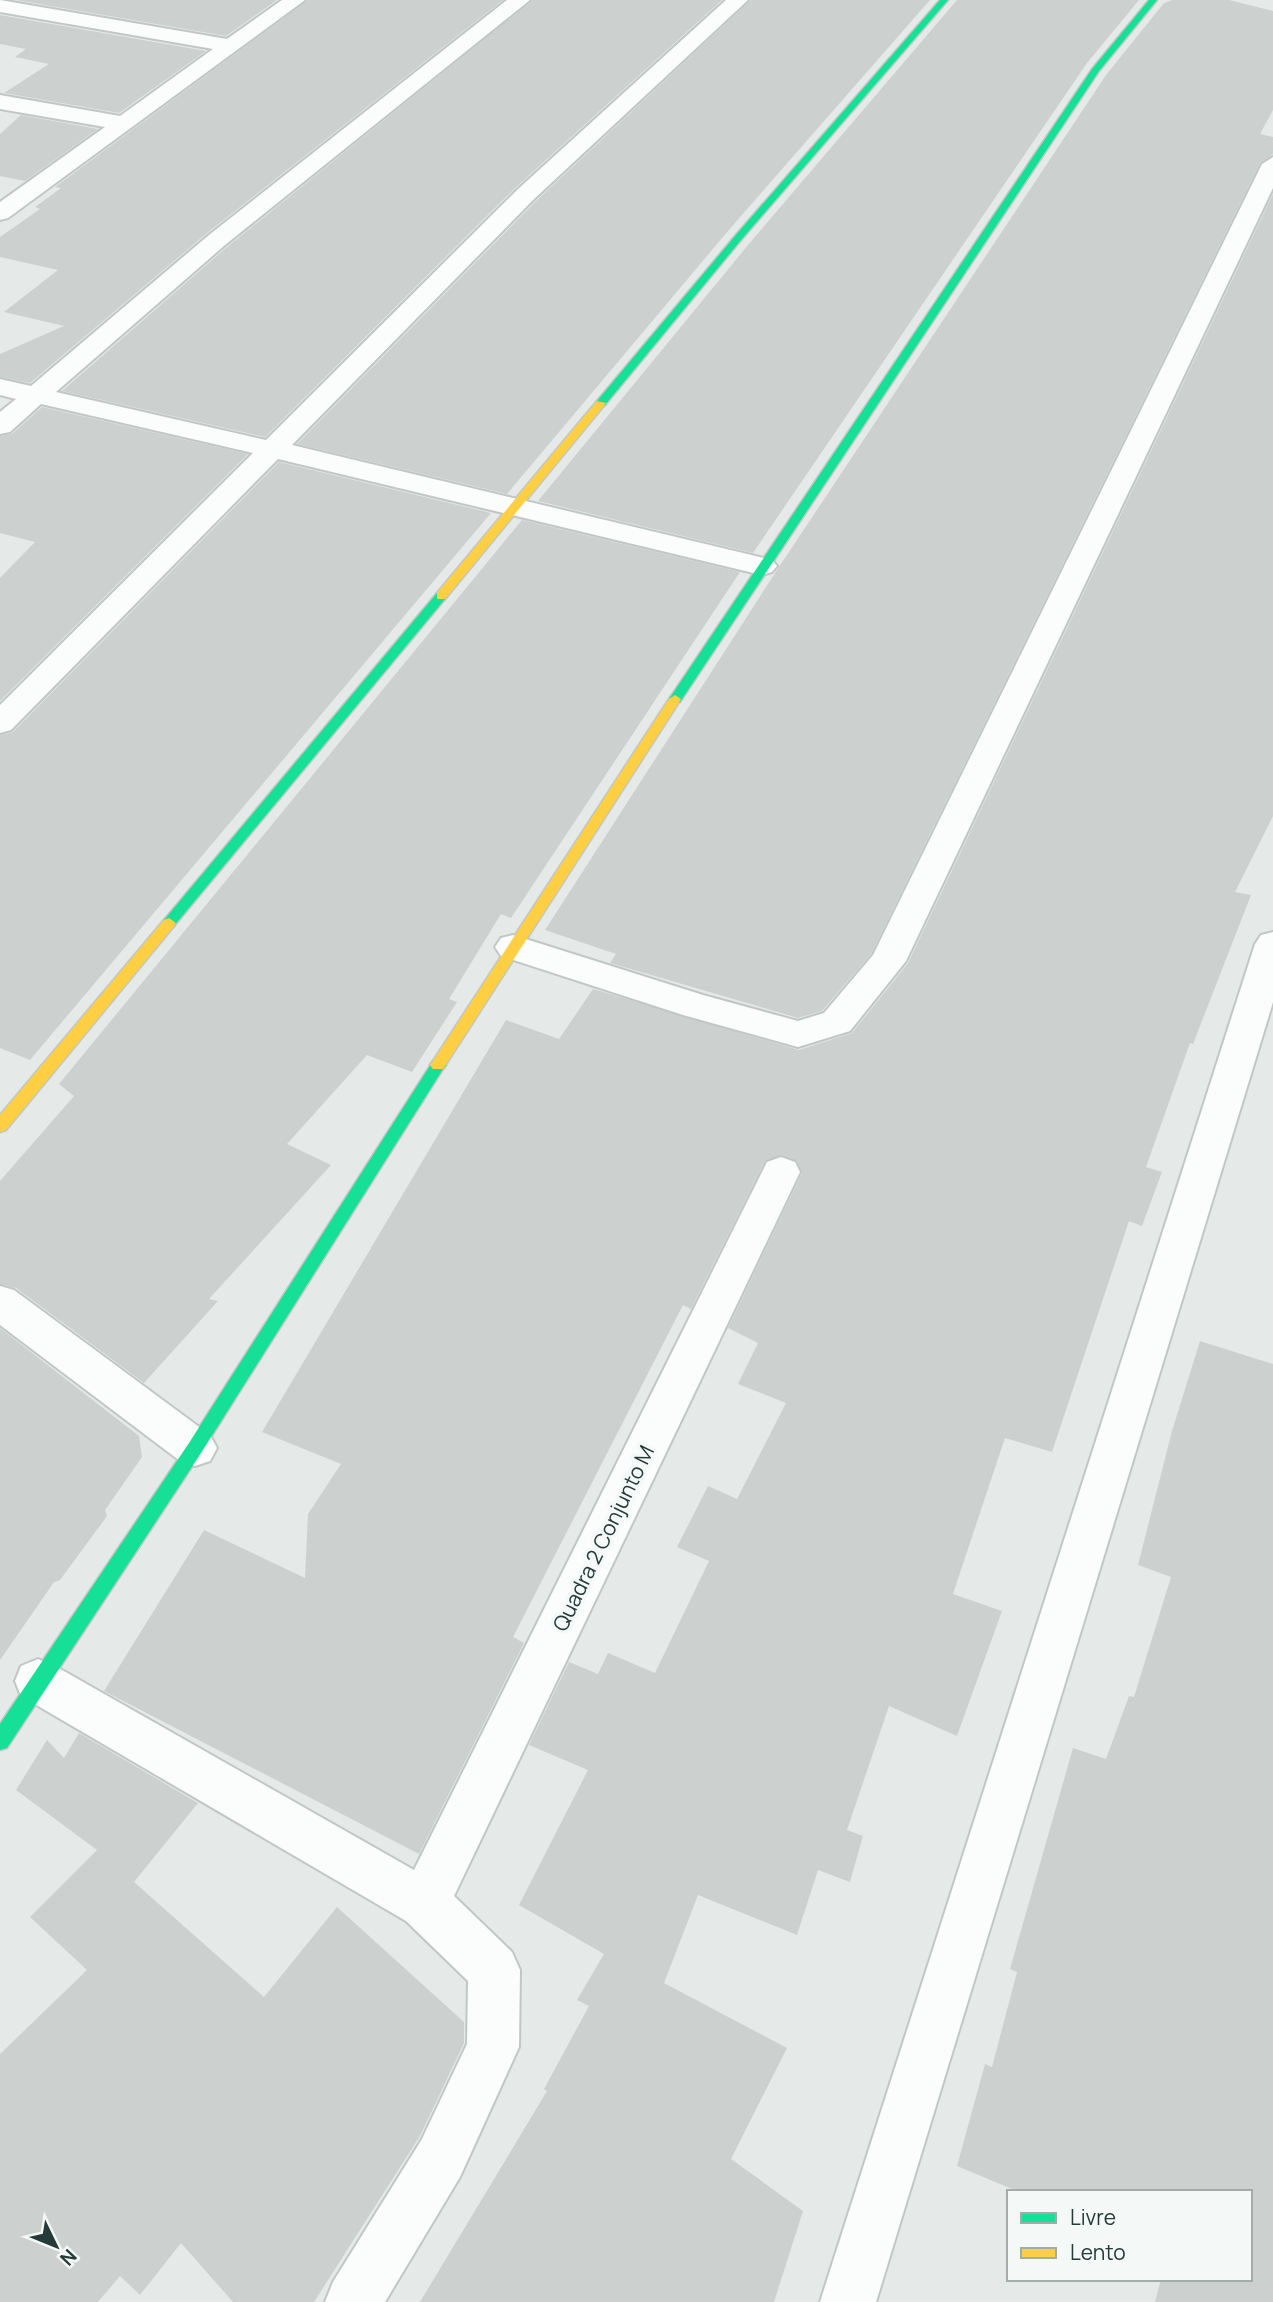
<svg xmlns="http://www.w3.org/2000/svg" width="1273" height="2302" font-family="Manrope,sans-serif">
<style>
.building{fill:#ccd1cf}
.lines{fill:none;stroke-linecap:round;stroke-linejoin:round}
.street-casing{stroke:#c2c7c5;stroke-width:4}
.fast-casing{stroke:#c1c7c5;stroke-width:3}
.slow-casing{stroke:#c1c7c5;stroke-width:3}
.street{fill:#fbfcfc;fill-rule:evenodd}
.fast{fill:#16e098;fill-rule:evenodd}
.slow{fill:#ffcf43;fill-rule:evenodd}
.labels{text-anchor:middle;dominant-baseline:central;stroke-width:7;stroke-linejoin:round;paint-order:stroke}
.street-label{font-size:21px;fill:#243b38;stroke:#f4f8f7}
</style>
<rect width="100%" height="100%" fill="#e5eae8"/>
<g class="building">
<path d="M16 0H277L226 36Z"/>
<path d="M308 0H503L207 233 30 383 0 377V354L64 326 4 312 58 270 0 257V237L40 209 35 207 61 188 55 187Z"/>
<path d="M533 0H722L515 188 265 437 62 391 227 247Z"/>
<path d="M751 0H930L728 231 507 494 297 444 535 202Z"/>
<path d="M957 0H1139L1087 63 753 553 538 501 748 245Z"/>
<path d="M1172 0H1229L1273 11V110L1260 134 1273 137V154L1260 163 871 954 822 1011 798 1018 610 963 616 954 545 930 779 567 1106 75 1164 3Z"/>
<path d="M0 15 206 51 119 113 4 93 49 64 15 57 26 49 0 44Z"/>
<path d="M21 115 98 129 25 181 0 176V134Z"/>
<path d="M1273 194V816L1235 892 1251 895 1193 1044 1190 1043 1146 1167 1162 1172 1142 1226 1129 1221 1052 1452 1005 1438 953 1594 1002 1611 957 1736 889 1706 847 1830 863 1836 850 1882 818 1870 797 1935 698 1895 664 1983 787 2048 731 2159 803 2211 774 2302H420L547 2091 544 2089 589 2006 577 2000 604 1954 519 1905 588 1770 529 1745 569 1662 598 1674 608 1653 655 1673 709 1561 677 1547 708 1486 737 1499 786 1403 738 1384 758 1343 728 1328 802 1173 797 1161 782 1155 765 1161 691 1309 683 1305 513 1637 524 1643 419 1854 104 1691 204 1530 305 1578 308 1514 341 1464 262 1432 506 1020 559 1039 593 989 799 1050 852 1033 908 963Z"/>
<path d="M42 407 248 454 0 701V578L35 542 0 533V436L12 434Z"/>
<path d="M279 462 491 513 30 1060 0 1048V735L13 732Z"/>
<path d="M522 520 740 572 511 918 501 914 449 999 457 1002 412 1072 367 1055 287 1144 331 1165 209 1299 218 1301 144 1383 16 1288 0 1284V1181L74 1096 59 1084Z"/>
<path d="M0 1328 139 1436 142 1457 105 1510 107 1516 60 1580 54 1582 0 1660Z"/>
<path d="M1200 1341 1273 1364V2302H1155L1161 2279H1250V2192H1019L957 2166 985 2064 992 2067 1017 1972 1010 1969 1073 1748 1106 1759 1129 1696 1134 1697 1171 1577 1138 1565 1172 1431Z"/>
<path d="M79 1733 198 1803 134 1882 264 1997 337 1907 464 2022V2043L420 2136 314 2302H233L181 2243 140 2295 120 2276 98 2302H0V2054L87 1970 30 1917 97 1850 16 1790 47 1740 64 1758Z"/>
</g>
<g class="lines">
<defs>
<g id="street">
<path d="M0 0 227 39 282 0H305L8 218 0 220V202L105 127 0 109V95L120 116 213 49 0 12Z"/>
<path d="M507 0H530L225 245 56 392 266 440 517 190 726 0H748L533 200 292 445 772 560 777 566 772 572 762 575 278 459 11 730 0 733V705L253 453 41 404 10 432 0 434V412L16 399 0 395V379L31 386 209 235Z"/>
<path d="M1273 157V188L906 961 850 1031 798 1047 683 1015 501 956 495 947 501 938 513 935 703 995 798 1021 824 1013 873 955 1262 164Z"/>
<path d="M1273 932V1002L876 2302H820L1255 944 1261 935Z"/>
<path d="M781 1157 795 1162 800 1172 454 1896 512 1952 520 1970 519 2047 460 2177 385 2302H325L333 2282 422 2139 467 2044 468 1981 406 1921 21 1696 15 1681 21 1666 38 1659 55 1666 414 1870 762 1172 767 1162Z"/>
<path d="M0 1286 14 1290 210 1435 217 1448 210 1461 195 1466 180 1461 0 1325Z"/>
</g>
<g id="fast">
<path d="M940 0H948L741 240 605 405H597V401L735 236Z"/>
<path d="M1149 0H1157L1099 71 680 702H670L669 699 1092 69Z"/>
<path d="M441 592 447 596 445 599 174 926H164L162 923 164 920 437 593Z"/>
<path d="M438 1059 446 1065 443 1069 201 1453 7 1748 0 1750V1724L189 1443 433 1061Z"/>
</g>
<g id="slow">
<path d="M597 401 606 403 445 599H437V593Z"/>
<path d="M675 695 681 699 443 1069H433L430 1065 433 1061 669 699Z"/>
<path d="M169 918 176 923 174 926 6 1130 0 1132V1115L164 920Z"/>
</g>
</defs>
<use href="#street" class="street-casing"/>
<use href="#fast" class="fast-casing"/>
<use href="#slow" class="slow-casing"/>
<use href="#street" class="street"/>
<use href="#fast" class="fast"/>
<use href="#slow" class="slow"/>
</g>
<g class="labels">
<g class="street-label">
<text transform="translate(603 1538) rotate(-64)">Quadra 2 Conjunto M</text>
</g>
</g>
<rect x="1007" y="2190" width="245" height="91" fill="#f4f8f7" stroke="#a1acab" stroke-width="2"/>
<rect x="1021" y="2213" width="35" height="10" fill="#16e098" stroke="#a1acab" stroke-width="2"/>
<text x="1070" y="2225" font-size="21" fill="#243b38">Livre</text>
<rect x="1021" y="2248" width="35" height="10" fill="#ffcf43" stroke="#a1acab" stroke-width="2"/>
<text x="1070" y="2260" font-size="21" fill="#243b38">Lento</text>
<g transform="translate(56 2246) rotate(133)" stroke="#f4f8f7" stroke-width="5" paint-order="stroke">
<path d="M0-5L12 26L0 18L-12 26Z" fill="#243b38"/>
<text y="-10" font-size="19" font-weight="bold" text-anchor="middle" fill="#243b38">N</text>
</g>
</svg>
